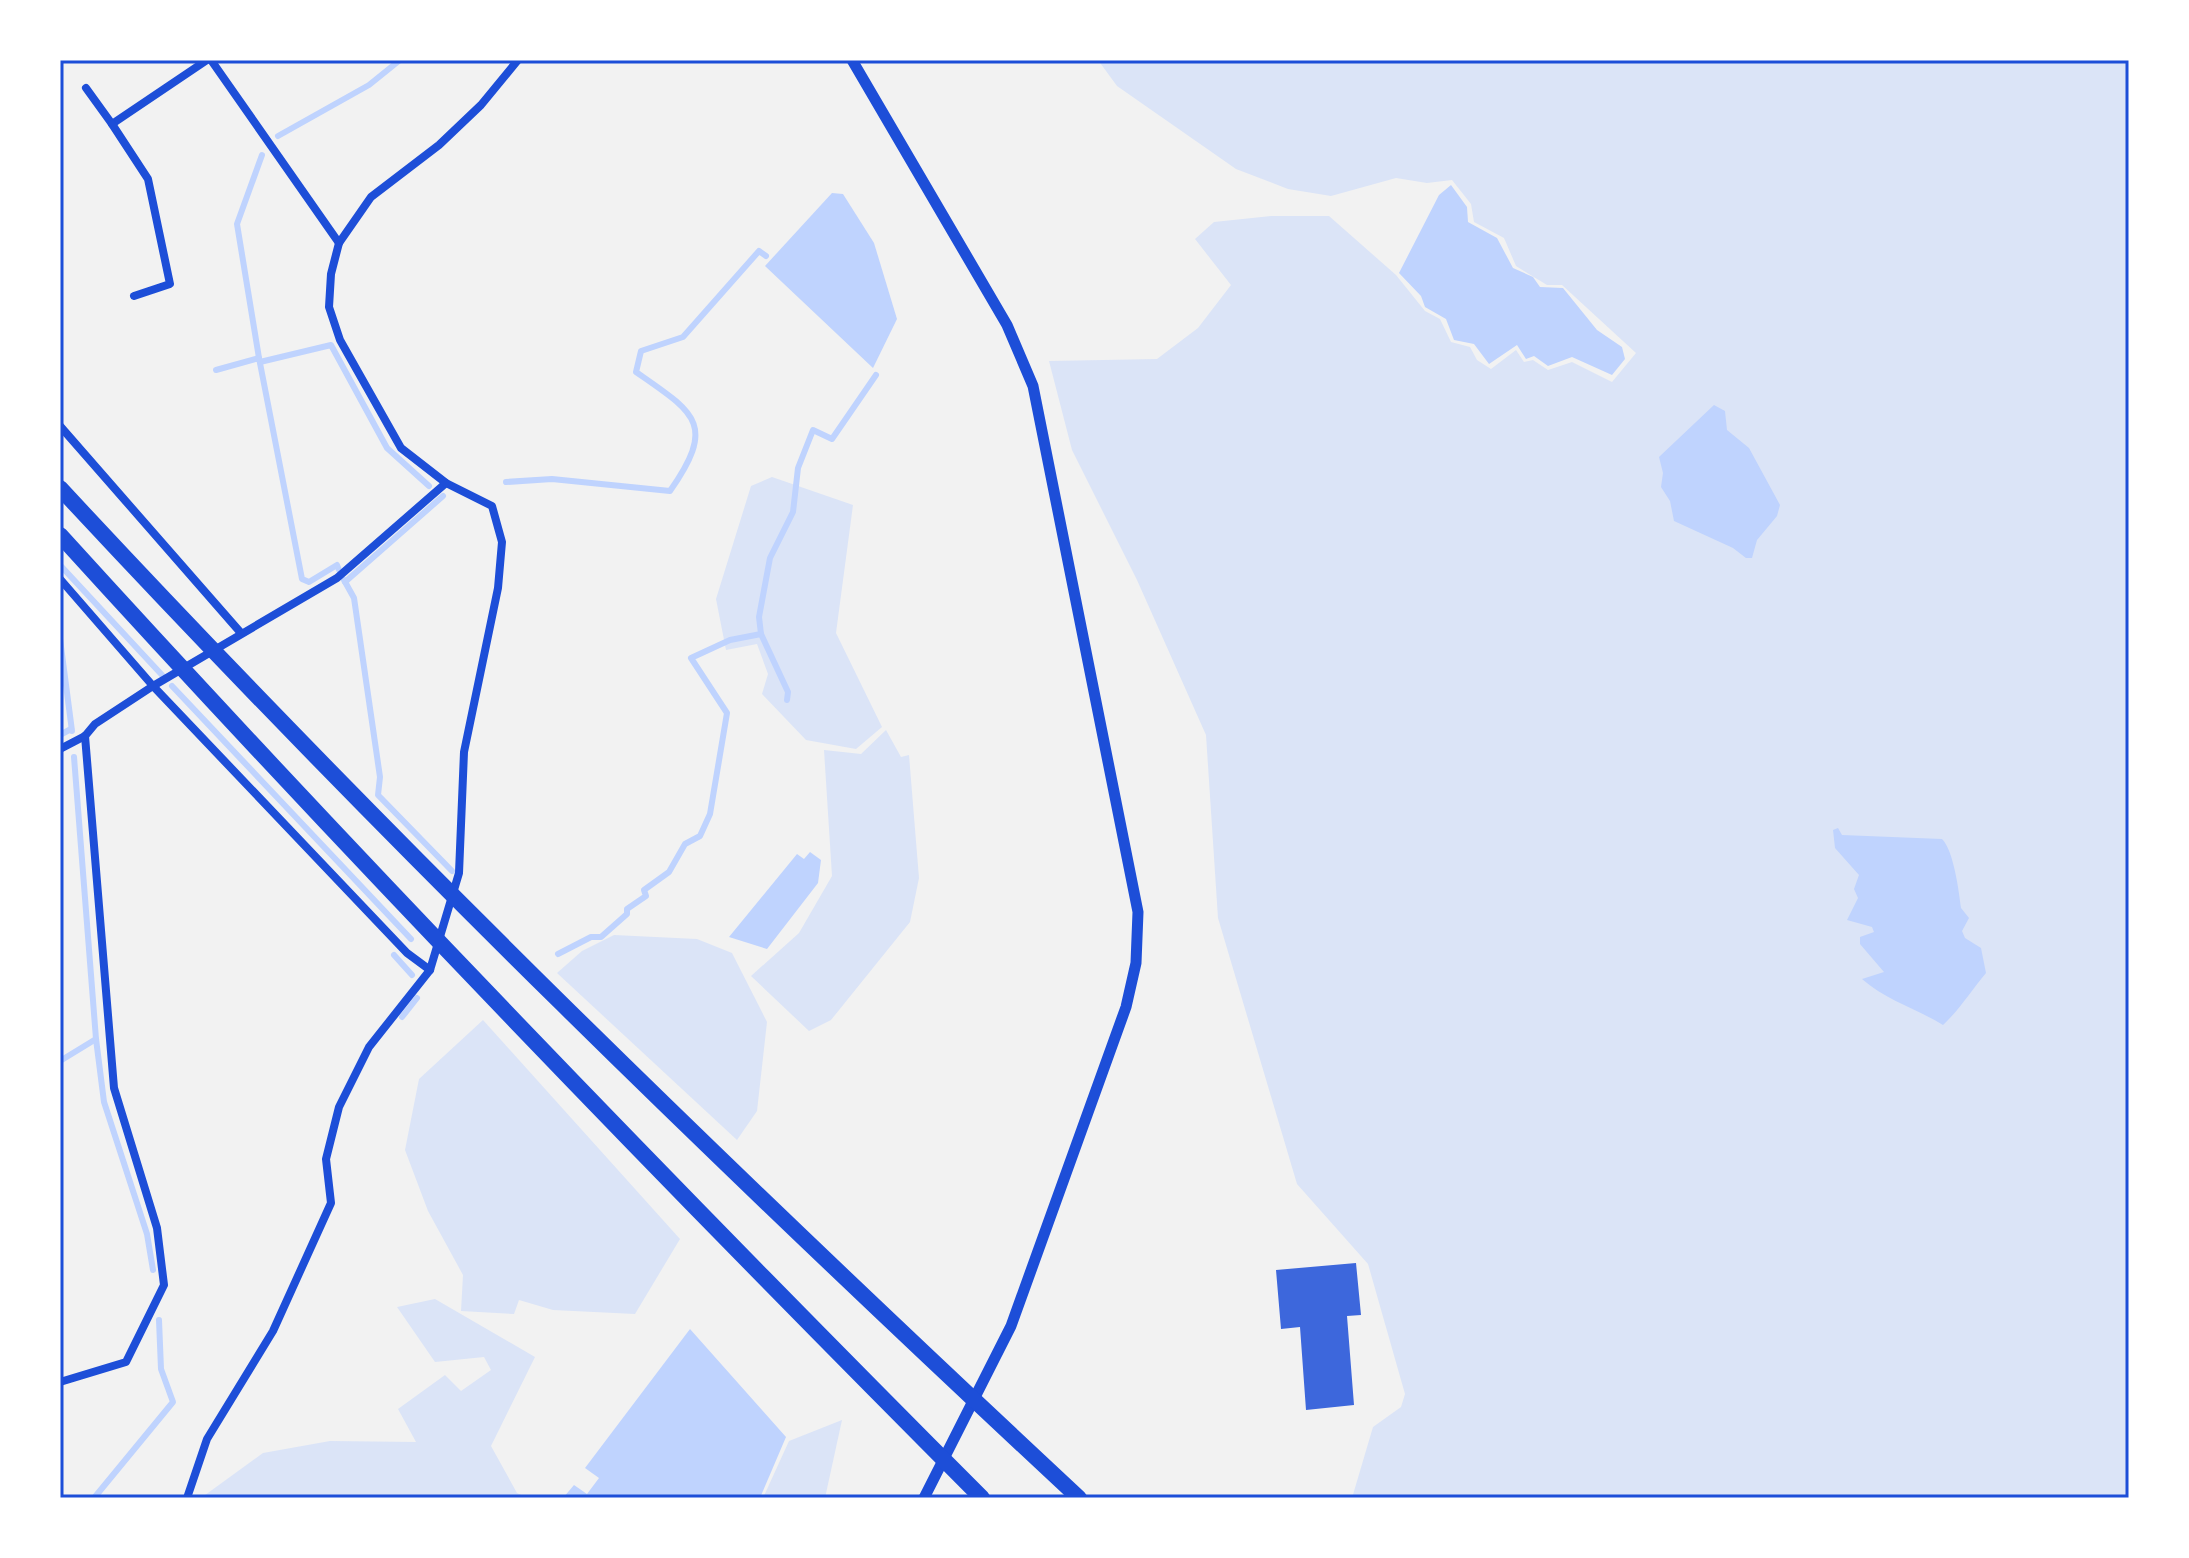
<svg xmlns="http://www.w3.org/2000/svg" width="2189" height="1558" font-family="'Archivo Narrow',sans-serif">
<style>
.green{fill:#dbe4f7}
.water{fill:#bfd3fe}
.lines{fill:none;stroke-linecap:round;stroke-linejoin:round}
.stream{stroke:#bfd3fe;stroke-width:6}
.building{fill:#3d67dc}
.minor{stroke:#1d4ed8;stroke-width:8}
.tertiary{stroke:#1d4ed8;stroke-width:11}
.motorway{stroke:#1d4ed8;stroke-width:16}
.neatline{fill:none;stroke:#1d4ed8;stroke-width:3}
</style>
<rect width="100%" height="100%" fill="#f2f2f2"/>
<g class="green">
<path d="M1098 60H2129V1498H1352L1373 1427 1401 1407 1405 1394 1368 1264 1297 1184 1218 918 1206 735 1137 580 1072 450 1049 361 1157 359 1198 328 1231 285 1195 239 1214 222 1271 216H1329L1396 275 1425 311 1440 319 1451 342 1470 347 1477 360 1491 369 1516 350 1524 362 1533 360 1548 370 1572 362 1612 382 1636 353 1562 285H1547L1516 266 1504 238 1474 222 1471 204 1452 180 1427 183 1396 178 1331 196 1288 189 1236 169 1117 86Z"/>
<path d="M772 477 853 505 836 633 882 727 856 749 806 740 762 694 768 674 757 644 726 650 716 599 751 486Z"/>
<path d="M886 730 901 757 909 755 919 878 910 922 831 1020 809 1031 751 976 799 933 832 876 824 750 861 754Z"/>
<path d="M614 935 697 939 732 953 767 1022 757 1111 737 1140 557 973 582 951Z"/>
<path d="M483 1020 680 1239 635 1314 553 1310 519 1300 514 1314 461 1311 463 1275 428 1211 405 1150 419 1079Z"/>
<path d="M435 1299 535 1357 491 1446 517 1493 528 1498H201L263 1453 330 1441 416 1442 398 1409 445 1375 461 1391 491 1370 484 1357 435 1362 397 1307Z"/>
<path d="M842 1420 825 1498H763L789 1441Z"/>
</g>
<g class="water">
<path d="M1451 185 1467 207 1468 222 1497 238 1513 268 1533 277 1540 287 1563 288 1597 330 1622 347 1625 359 1612 375 1572 357 1548 366 1534 356 1526 359 1517 345 1489 364 1474 344 1454 340 1446 319 1425 307 1421 296 1399 273 1439 195Z"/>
<path d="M832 193 843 194 874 243 897 319 873 368 765 266Z"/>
<path d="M1714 405 1725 411 1727 430 1749 448 1780 505 1777 516 1757 540 1752 558H1746L1733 548 1674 521 1670 501 1661 487 1663 473 1659 457Z"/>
<path d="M1838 828 1842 835 1942 839C1954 851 1959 892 1961 908L1969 918 1962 931 1965 938 1981 948 1986 973C1971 991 1960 1009 1943 1025 1917 1009 1886 1000 1862 979L1884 972 1860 944V937L1874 932 1872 927 1847 920 1858 898 1854 889 1859 875 1835 848 1833 830Z"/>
<path d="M810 852 821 860 818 883 767 949 729 937 797 854 804 859Z"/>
<path d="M690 1329 786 1437 760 1498H563L574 1485 587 1494 599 1478 585 1468Z"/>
</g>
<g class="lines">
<g class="stream">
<path d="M278 136 369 85 400 60"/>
<path d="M259 358 237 224 262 155"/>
<path d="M260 362 331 345 387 448 429 486"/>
<path d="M216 370 259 358 302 579 309 582 337 565 339 570"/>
<path d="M506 482 552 479 670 491C717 424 695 413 636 372L641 351 683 337 759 251 766 256"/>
<path d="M60 565 162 675"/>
<path d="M344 580 354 598 380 777 378 795 452 871"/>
<path d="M345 582 443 496"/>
<path d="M60 639 72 731"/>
<path d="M172 686 411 939"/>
<path d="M787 700 788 692 761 634 759 617 770 558 793 512 798 468 813 430 832 439 876 375"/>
<path d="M60 735 71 729"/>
<path d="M74 757 96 1039 104 1102 147 1234 153 1270"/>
<path d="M558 954 591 937H601L627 914V909L646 896 644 890 669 872 685 844 700 836 710 814 727 713 691 658 730 640 761 634"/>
<path d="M394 955 412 975"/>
<path d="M402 1017 417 998"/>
<path d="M60 1061 96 1039"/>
<path d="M94 1498 173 1402 161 1369 159 1320"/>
</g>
</g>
<path class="building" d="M1356 1263 1361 1315 1347 1316 1354 1405 1306 1410 1300 1327 1281 1329 1276 1270Z"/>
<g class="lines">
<g class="minor">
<path d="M211 60 339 243"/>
<path d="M86 88 112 124 207 60"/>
<path d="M112 124 148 179 170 284 134 296"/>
<path d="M60 426 241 633"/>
<path d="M60 579 153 686 407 953 430 970"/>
<path d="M60 749 85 736 95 724 153 686 337 578 446 483"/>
<path d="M60 1382 126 1362 164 1285 157 1228 114 1088 85 736"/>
<path d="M187 1498 207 1439 273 1331 331 1203 326 1159 339 1107 369 1047 430 970 459 873 464 752 498 588 502 542 492 506 446 483 401 448 340 340 329 307 331 274 339 243 371 197 439 145 481 105 518 60"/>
</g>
<path class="tertiary" d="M852 60 1007 325 1033 386 1138 912 1136 963 1126 1007 1011 1326 924 1498"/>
<g class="motorway">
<path d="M60 488C386 839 729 1172 1079 1498"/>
<path d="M60 535C359 864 668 1183 982 1498"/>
</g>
</g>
<rect width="2189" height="1558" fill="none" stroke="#ffffff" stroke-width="124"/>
<rect x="62" y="62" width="2065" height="1434" class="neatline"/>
</svg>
